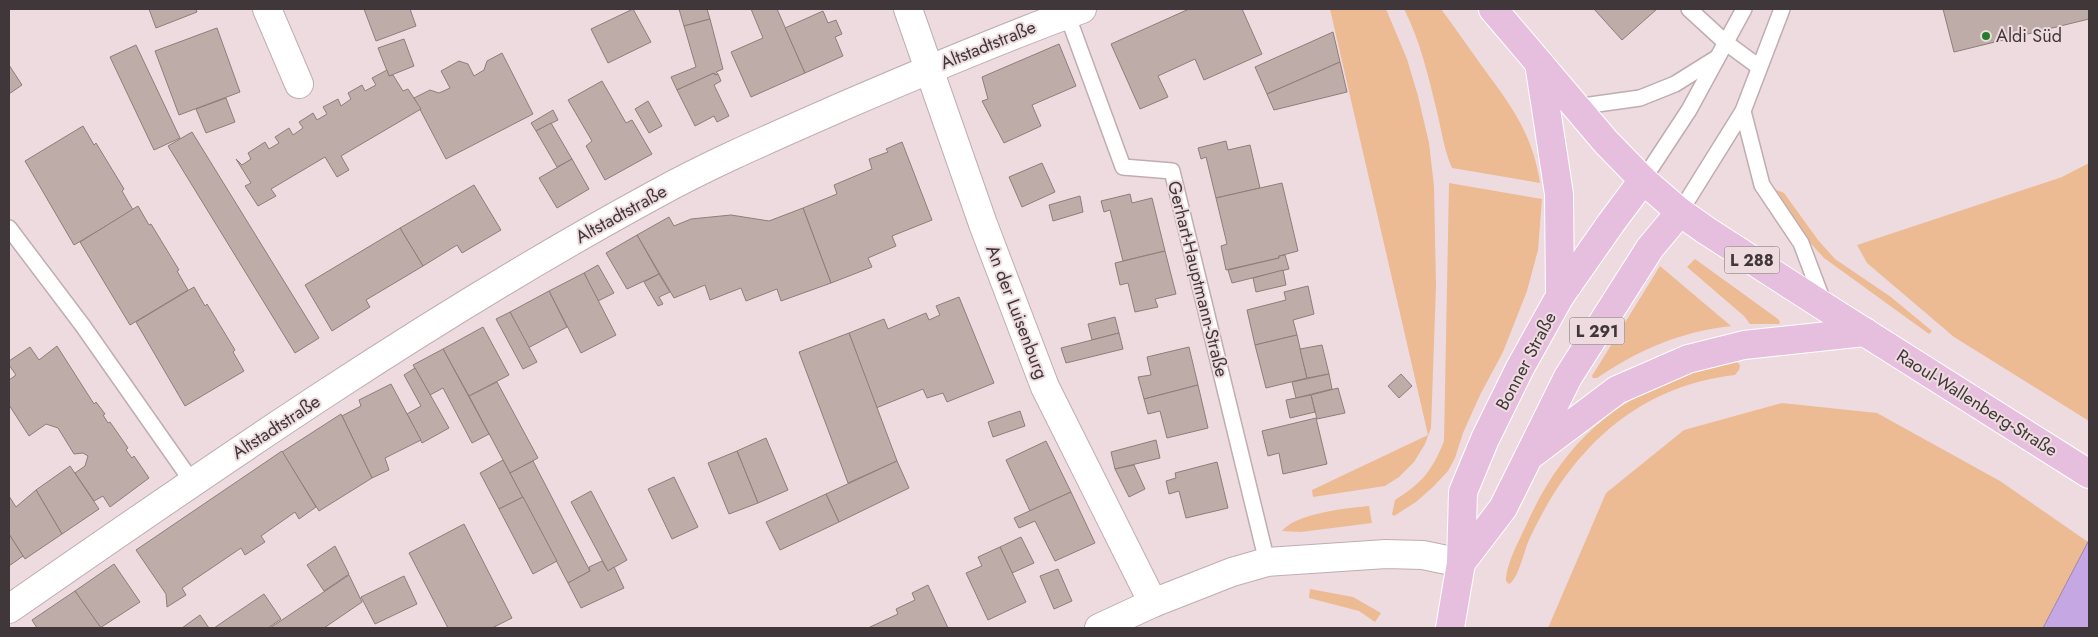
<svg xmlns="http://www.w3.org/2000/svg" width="2098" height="637" font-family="Jost,sans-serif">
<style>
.green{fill:#ecbb94}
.water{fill:#c5a7e3;stroke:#9d85b0}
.building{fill:#beaca8;stroke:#8e7d79}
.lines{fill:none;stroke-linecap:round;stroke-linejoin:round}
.service-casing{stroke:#c0adb1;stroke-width:18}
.minor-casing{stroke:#c0adb1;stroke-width:30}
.primary-casing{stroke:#fff;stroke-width:30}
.service{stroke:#fff;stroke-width:15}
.minor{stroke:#fff;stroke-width:28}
.primary{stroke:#e7bfde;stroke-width:28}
.poi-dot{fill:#237d2c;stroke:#eedbdf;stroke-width:2}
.labels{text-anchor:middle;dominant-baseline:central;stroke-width:4;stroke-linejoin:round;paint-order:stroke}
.shield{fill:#eedbdf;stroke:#74686b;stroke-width:1}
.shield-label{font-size:16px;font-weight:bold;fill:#3f3739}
.poi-label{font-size:18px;fill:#3f3739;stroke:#eedbdf;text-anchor:start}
.street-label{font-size:18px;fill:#3f3739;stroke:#eedbdf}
</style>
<rect width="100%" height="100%" fill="#eedbdf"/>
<g class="green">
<path d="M1330 9H1386L1407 59 1418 96 1429 143 1434 186 1436 286 1431 428 1425 444 1414 462 1399 477 1385 486 1313 497 1312 490 1428 435Z"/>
<path d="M1404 9H1441C1454 26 1466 44 1479 62 1509 103 1532 131 1540 183L1452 168C1444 150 1442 132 1437 112 1429 78 1420 40 1404 9Z"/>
<path d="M2089 163V421L1954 337 1867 263 1857 245 2062 177Z"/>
<path d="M1449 183 1542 199 1538 250 1527 291 1503 352 1480 395 1463 433 1455 458 1448 471 1433 487 1416 502 1394 516 1392 514 1395 500C1422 483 1432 471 1444 441Z"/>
<path d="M1774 189 1784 193 1818 240 1835 259 1891 297 1932 331 1929 334 1824 258 1794 225Z"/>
<path d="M1695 259 1778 319 1780 322 1779 324H1750L1744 316 1687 267Z"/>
<path d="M1660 266 1731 326C1680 332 1640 349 1597 378H1593L1592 376Z"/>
<path d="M1737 362 1740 365 1739 370 1735 375C1634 387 1570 451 1529 540 1524 551 1518 580 1509 584L1506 581C1506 563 1521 537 1528 521 1562 447 1609 403 1685 374 1701 368 1720 366 1737 362Z"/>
<path d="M1782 403 1877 413 2000 481 2088 542 2043 628H1548L1606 493 1684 430Z"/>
<path d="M1369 506 1372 523 1301 532 1282 531C1296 513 1348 508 1369 506Z"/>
<path d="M1310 589 1353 597 1381 613 1375 622 1359 611 1309 598Z"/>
</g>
<path class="water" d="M2089 539V628H2043L2088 542Z"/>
<g class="building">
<path d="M149 9H196L197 12 156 28Z"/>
<path d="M364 9H410L416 26 376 41Z"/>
<path d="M633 9 651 42 608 63 591 29Z"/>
<path d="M679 9H707L710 19 684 26Z"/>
<path d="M751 9H777L805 73 751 97 731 52 763 38Z"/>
<path d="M1189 9H1242L1262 54 1204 80 1195 59 1158 76 1168 97 1140 109 1111 44Z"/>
<path d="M1594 9H1657L1622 40Z"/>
<path d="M1943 9H2089V19L1954 52Z"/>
<path d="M823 11 828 23 836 20 842 34 835 37 843 56 805 73 785 28Z"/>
<path d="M710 19 723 69 716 72 718 74 715 75 714 73 677 90 671 77 696 67 684 26Z"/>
<path d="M217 28 240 92 179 115 155 51Z"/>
<path d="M1333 32 1340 62 1267 94 1255 67Z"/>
<path d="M404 39 414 66 389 76 378 48Z"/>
<path d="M1059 44 1076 86 1032 105 1041 126 1004 143 982 101 988 99 982 77Z"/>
<path d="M136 45 180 138 154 150 110 57Z"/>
<path d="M502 53 533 114 446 159 414 98 430 90 439 93 450 88 441 71 459 61 468 64 474 76 484 70 487 61Z"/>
<path d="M1340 62 1347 92 1274 110 1267 94Z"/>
<path d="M9 65 22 85 9 94Z"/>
<path d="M387 70 389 76 393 75 403 91 408 89 421 109 341 156 349 170 337 177 325 157 271 189 276 196 258 206 245 186 251 183 236 159 242 165 251 159 248 153 265 142 269 149 279 143 275 137 289 128 293 135 303 128 299 122 313 113 317 120 327 114 323 107 338 99 341 106 351 99 348 93 362 85 365 91 376 85 372 78Z"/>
<path d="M714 73 715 75 718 74 721 81 714 85 729 116 717 122 714 116 695 126 677 90Z"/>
<path d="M602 81 626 123 632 120 652 154 605 180 586 146 592 141 568 100Z"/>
<path d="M226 98 235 122 206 133 196 109Z"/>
<path d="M648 101 662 126 649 133 635 109Z"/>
<path d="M553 110 558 120 536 131 531 123Z"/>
<path d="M551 123 572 159 557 167 536 131Z"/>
<path d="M83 126 94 145 96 143 124 189 122 191 133 210 74 245 25 161Z"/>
<path d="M192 132 319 338 295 353 168 146Z"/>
<path d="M1226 141 1228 150 1250 145 1260 188 1216 198 1206 157 1201 159 1198 148Z"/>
<path d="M902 142 932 220 892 236 896 246 868 258 872 267 831 283 803 208 837 194 834 185 872 169 869 159 888 152 886 149Z"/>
<path d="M572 159 589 189 557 208 539 178Z"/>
<path d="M1042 163 1055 192 1022 207 1009 177Z"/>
<path d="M1282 183 1298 251 1279 256V258L1226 270 1221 246 1227 244 1216 198Z"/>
<path d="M474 185 501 230 462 253 457 245 423 266 400 228Z"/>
<path d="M1130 194 1132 203 1152 198 1165 251 1123 261 1110 210 1104 212 1101 201Z"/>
<path d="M1080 196 1083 212 1053 221 1049 205Z"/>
<path d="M138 206 149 225 151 224 179 270 177 271 188 290 130 325 80 242Z"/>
<path d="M803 208 831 283 781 301 777 289 746 301 741 288 710 300 705 285 674 298 637 235 669 217 674 226 691 219 731 215 769 221Z"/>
<path d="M400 228 423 266 366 300 370 307 332 331 305 285Z"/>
<path d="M637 235 659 274 627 289 606 253Z"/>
<path d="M1165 251 1176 294 1155 299 1158 307 1135 312 1128 283 1120 285 1115 263Z"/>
<path d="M1285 255 1289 269 1232 283 1228 270 1279 258V256Z"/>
<path d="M598 265 614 293 598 301 584 273Z"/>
<path d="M1283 270 1286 285 1256 292 1253 278Z"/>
<path d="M584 273 616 335 581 353 549 291Z"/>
<path d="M659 274 670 292 659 297 663 304 658 306 644 282Z"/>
<path d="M1308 286 1314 314 1293 320 1297 335 1255 345 1247 310 1286 300 1284 292Z"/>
<path d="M194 287 205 306 207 304 235 350 233 352 244 371 185 406 136 322Z"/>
<path d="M549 291 567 327 528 348 510 312Z"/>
<path d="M959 297 994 383 947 402 943 393 927 398 923 389 876 408 849 333 884 319 888 329 926 313 929 320 940 315 936 306Z"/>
<path d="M510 312 537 362 523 369 496 319Z"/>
<path d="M1115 317 1119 333 1092 340 1088 324Z"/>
<path d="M483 327 509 375 469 396 443 349Z"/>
<path d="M849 333 897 461 848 483 799 352Z"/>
<path d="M1119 333 1123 349 1066 363 1061 348Z"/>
<path d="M1297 335 1307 378 1266 388 1255 345Z"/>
<path d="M1322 345 1329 374 1307 378 1300 349Z"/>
<path d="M57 346 94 404 96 402 105 414 103 415 108 423 110 422 128 448 126 450 132 458 134 456 149 478 110 507 103 496 94 501 75 473 85 466 88 456 83 453 74 454 58 428 46 424 29 436 9 405V380L16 375 9 365V361L30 347 39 360Z"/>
<path d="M1189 347 1198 385 1144 399 1138 377 1151 375 1147 357Z"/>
<path d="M443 349 489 434 472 443 443 388 430 395 413 365Z"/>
<path d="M415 368 449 428 422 443 407 414 421 406 404 375Z"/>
<path d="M1329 374 1332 389 1296 398 1292 382Z"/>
<path d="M1401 374 1412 386 1399 398 1388 386Z"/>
<path d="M497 382 538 458 510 473 469 396Z"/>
<path d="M391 384 421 440 385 458 389 470 372 478 342 416 361 406 359 400Z"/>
<path d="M1198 385 1208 428 1167 438 1160 411 1148 414 1144 399Z"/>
<path d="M1338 388 1345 413 1317 419 1311 395Z"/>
<path d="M1311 395 1315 412 1290 418 1286 400Z"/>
<path d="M1020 411 1025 426 993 437 988 422Z"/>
<path d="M341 414 372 478 319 511 282 452Z"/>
<path d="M1316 418 1327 464 1283 474 1279 453 1268 456 1262 431Z"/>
<path d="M766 438 788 490 758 503 737 451Z"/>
<path d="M1156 440 1160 458 1115 469 1111 452Z"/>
<path d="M1046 441 1071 492 1030 511 1006 460Z"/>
<path d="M282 451 316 507 299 519 295 512 261 536 265 542 245 555 241 548 182 588 186 595 167 607 166 594 136 550Z"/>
<path d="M737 451 758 503 729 514 708 463Z"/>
<path d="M503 460 523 497 499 509 480 473Z"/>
<path d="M533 461 590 571 568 583 510 473Z"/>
<path d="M897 461 909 488 839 522 826 494Z"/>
<path d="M1217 462 1228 508 1186 518 1179 491 1169 494 1166 481 1176 478 1175 473Z"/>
<path d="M1134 465 1145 489 1129 497 1115 469Z"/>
<path d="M70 466 99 509 62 534 36 490Z"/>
<path d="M674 477 698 527 672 539 648 489Z"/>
<path d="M36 490 62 534 25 559 9 534V496L16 507Z"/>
<path d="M591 491 627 560 608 571 571 502Z"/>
<path d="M1071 492 1095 543 1055 561 1035 521 1019 528 1014 518Z"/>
<path d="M826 494 839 522 780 550 766 522Z"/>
<path d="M523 497 557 561 533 574 499 509Z"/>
<path d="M464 524 512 618 492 628H448L409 553Z"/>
<path d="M9 534 23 556 9 566Z"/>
<path d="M1021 537 1034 563 1012 573 1000 547Z"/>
<path d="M335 546 349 574 324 591 307 565Z"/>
<path d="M1000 547 1026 602 988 620 966 573 982 566 978 557Z"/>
<path d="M602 561 608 571 614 567 624 588 581 608 568 583 590 571 589 567Z"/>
<path d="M114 564 140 602 100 628 75 591Z"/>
<path d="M1058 569 1072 601 1054 609 1040 576Z"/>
<path d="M349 575 362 602 324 628H270Z"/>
<path d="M404 576 417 604 375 624 361 597Z"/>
<path d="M928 585 948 628H868L898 614 896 609 915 600 912 593Z"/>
<path d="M75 591 101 628H37L32 620Z"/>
<path d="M264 594 281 619 268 628H214Z"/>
<path d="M200 615 209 628H182Z"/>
</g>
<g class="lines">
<defs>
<g id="service">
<path d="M1689 9 1725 42 1759 67"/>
<path d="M1067 14 1123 167 1172 171 1267 562"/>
<path d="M1576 107 1640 98 1675 84 1715 59"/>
<path d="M1743 111 1762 185 1801 243 1824 304"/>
<path d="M1643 180 1689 110 1744 9"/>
<path d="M1680 212 1743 111 1782 9"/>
<path d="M9 228 83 326 193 483"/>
</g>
<g id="minor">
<path d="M267 9 299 84"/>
<path d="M908 9 983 224 1045 387 1153 603"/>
<path d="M9 609C219 463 431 316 656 194 716 161 778 135 841 107 920 73 1000 39 1082 9"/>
<path d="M1099 628 1153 603 1232 572 1267 562 1386 554 1423 555 1461 563"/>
</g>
<g id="primary">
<path d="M1493 9 1606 142 1643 180 1680 212 1707 231 1825 307 2089 474"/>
<path d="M1539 63 1559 194 1560 296"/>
<path d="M1532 454 1617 390 1688 359 1744 345 1865 332"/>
<path d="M1461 563 1503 508 1568 377 1650 248 1680 212"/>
<path d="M1450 628 1461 563 1463 492 1485 439 1520 368 1560 296 1611 223 1643 180"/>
</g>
</defs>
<use href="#service" class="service-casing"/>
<use href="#minor" class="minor-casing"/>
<use href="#primary" class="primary-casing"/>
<use href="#service" class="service"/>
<use href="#minor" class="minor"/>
<use href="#primary" class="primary"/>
</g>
<circle class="poi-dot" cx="1986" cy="36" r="5"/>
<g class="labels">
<g class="shield">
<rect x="1724.5" y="246.5" width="55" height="27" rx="4"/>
<rect x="1569.5" y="317.5" width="55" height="27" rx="4"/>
</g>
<g class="shield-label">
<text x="1752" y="260">L 288</text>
<text x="1597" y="331">L 291</text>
</g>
<g class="poi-label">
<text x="1996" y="36">Aldi Süd</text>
</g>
<g class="street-label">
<text transform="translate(988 45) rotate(-22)">Altstadtstraße</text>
<text transform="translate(621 214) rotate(-29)">Altstadtstraße</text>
<text transform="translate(1198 279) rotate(76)">Gerhart-Hauptmann-Straße</text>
<text transform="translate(1017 312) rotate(69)">An der Luisenburg</text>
<text transform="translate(1526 361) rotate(-62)">Bonner Straße</text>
<text transform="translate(1977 403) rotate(32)">Raoul-Wallenberg-Straße</text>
<text transform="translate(276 427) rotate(-33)">Altstadtstraße</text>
</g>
</g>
<rect width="2098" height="637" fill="none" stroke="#3f3739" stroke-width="20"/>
</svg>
